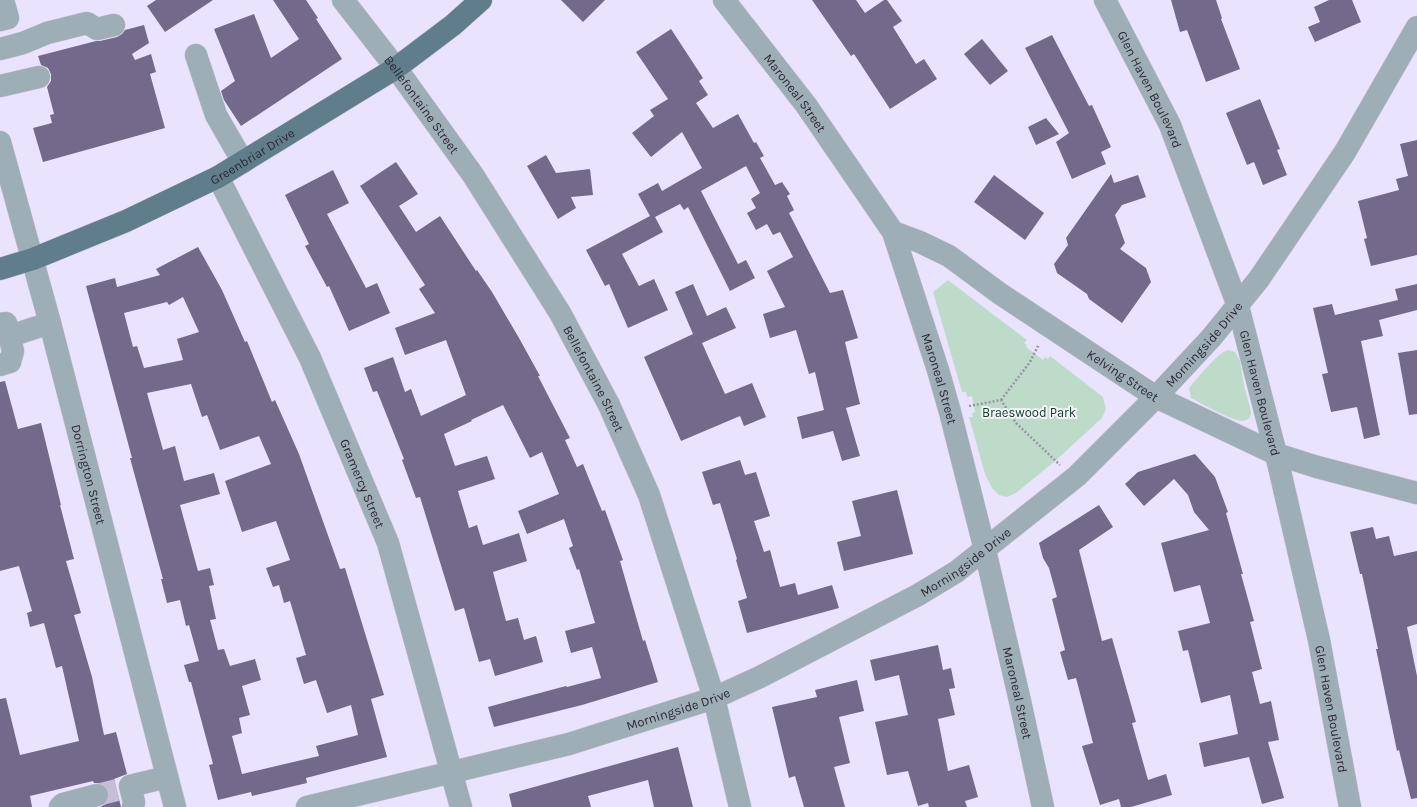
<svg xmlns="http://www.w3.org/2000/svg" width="1417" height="807" font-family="Karla,sans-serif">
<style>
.green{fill:#bedbc9}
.building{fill:#73698a;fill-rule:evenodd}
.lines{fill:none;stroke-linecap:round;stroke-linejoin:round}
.minor-tunnel{stroke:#c4bed6;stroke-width:22;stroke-dasharray:22 11;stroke-linecap:butt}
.minor-casing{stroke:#c8c1da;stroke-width:23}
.major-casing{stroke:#c8c1da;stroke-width:23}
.path{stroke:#9a94a9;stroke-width:2.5;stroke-dasharray:2 2;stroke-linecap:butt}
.minor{stroke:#9eaeb6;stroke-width:22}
.major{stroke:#5f7d8b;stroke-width:22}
.labels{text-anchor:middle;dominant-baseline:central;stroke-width:4;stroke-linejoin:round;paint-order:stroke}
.street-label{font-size:13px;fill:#2c2835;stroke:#f5f3fa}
.park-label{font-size:13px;fill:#0b3d26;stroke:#f5f3fa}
</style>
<rect width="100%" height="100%" fill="#eae3fe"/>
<g class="green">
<path d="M948 280 1027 340 1024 343 1027 345 1026 347 1043 360 1045 357 1048 359 1050 356 1103 397 1106 409 1102 418 1055 461 1016 493 1007 497 999 495 992 488 985 474 969 417H973L972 413 975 412 972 396 967 397 966 392H962L933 292Z"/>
<path d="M1228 350 1235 352 1240 361 1244 386 1250 407 1251 414 1249 419C1248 419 1243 421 1242 421 1232 421 1201 403 1191 398L1189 388C1198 378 1217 353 1228 350Z"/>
</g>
<g class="building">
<path d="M156 0H213L165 32 147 6Z"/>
<path d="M273 0H306L318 18 316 19 342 59 241 126 224 100 221 91 235 81 214 29 254 14 271 58 299 39Z"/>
<path d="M561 0H605L583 22Z"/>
<path d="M812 0H856L865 13 884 0H887L902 21 893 27 916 64 924 59 937 79 890 109 854 54 851 56Z"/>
<path d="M1171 0H1216L1222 18 1221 19 1240 69 1206 82 1187 30 1180 32Z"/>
<path d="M1329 0H1352L1361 22 1315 42 1308 27 1320 22 1314 7Z"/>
<path d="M144 25 149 43 132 54 135 60 151 54 156 72 150 74 165 128 43 162 33 128 52 123 50 115 54 114 47 87 51 81V74L48 68 41 65 38 56 96 41H100L117 37 122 34 125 30Z"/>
<path d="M671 29 703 78 699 81 708 95 696 103 713 128 738 114 754 143 756 142 764 156 760 158 775 185 782 182 790 194 787 196 794 210 789 213 830 293 843 290 858 338 845 342 860 404 846 408 860 456 842 461 833 431 802 439 797 417 824 410 815 372 809 374 796 330 770 338 763 314 785 307 767 271 793 257 780 232 773 235 767 224 756 230 747 213 756 208 751 199 760 193 746 166 701 191 738 264 746 260 755 278 730 291 688 207 684 210 680 204 655 217 663 232 622 254 639 286 654 279 668 310 628 328 609 284 605 286 586 250 650 216 638 194 658 183 662 191 702 168 682 132 651 157 632 133 654 116 650 110 668 99 636 52Z"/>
<path d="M1052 35 1089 106 1092 105 1111 147 1101 152 1106 164 1072 179 1056 142 1069 133 1025 48Z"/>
<path d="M982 39 1008 71 990 85 964 54Z"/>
<path d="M1260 99 1280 149 1277 150 1287 175 1263 185 1254 162 1247 165 1226 113Z"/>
<path d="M1046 118 1059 134 1036 145 1028 127Z"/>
<path d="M1417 140V255L1371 266 1364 239 1367 238 1358 201 1399 190 1396 179 1408 176 1400 144Z"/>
<path d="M546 155 556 173 590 169 593 195 571 197 576 208 558 219 527 166Z"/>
<path d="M396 162 418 194 399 206 416 232 440 216 476 271 477 270 492 292 519 338 540 376H538L570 438 565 440 577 467 583 464 602 511 605 510 623 560 620 561 643 641 645 640 658 682 582 705 494 727 488 707 566 686 567 687 601 678 592 647 571 653 565 631 595 623 579 569 577 570 569 548 573 546 564 519 527 534 518 511 559 494 542 452 530 458 503 405 471 420 472 421 444 434 455 466 487 456 495 479 458 491 469 528 477 525 483 545 519 533 527 561 493 572 506 621 518 618 524 640 536 636 543 662 495 676 490 659 479 662 464 608 455 611 420 497 416 498 402 460 404 459 377 391 373 392 364 368 393 357 405 392 411 389 421 416 466 395 446 340 405 355 395 328 435 313 419 289 425 285 360 186Z"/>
<path d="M333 170 349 203 327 214 366 288 377 283 390 313 349 331 329 286 327 287 305 246 309 244 285 195Z"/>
<path d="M1111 174 1114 183 1138 175 1146 197 1122 205 1115 215 1125 243 1120 249 1146 268 1151 282 1122 323 1089 299 1087 294 1057 273 1054 264 1068 245 1066 238Z"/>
<path d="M994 175 1044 213 1025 240 974 202Z"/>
<path d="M198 247 222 290 245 342 247 341 272 402 275 400 299 454 340 569 345 568 384 695 371 699 387 757 306 778 307 783 252 796 251 792 218 800 209 765 213 764 191 682H189L184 665 199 661 189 625 186 626 180 600 167 603 161 579H163L130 458H132L86 286 115 278 117 287 160 275 156 269ZM183 297 199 332 177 339 183 360 144 368 137 346 133 347 124 313 167 302 169 305ZM191 384 202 417 207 415 220 450 259 436 271 464 225 481 242 532 276 521 290 560 266 568 273 587 279 585 284 603 290 601 306 655 296 658 304 684 316 680 327 713 351 705 358 735 316 746 319 756 242 774 232 736 242 733 239 718 250 715 242 686 261 680 255 659 230 666 224 649 218 650 210 620 216 619 209 586 214 585 210 568 198 571 180 505 220 494 214 473 184 481 175 446 163 450 147 393Z"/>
<path d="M693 284 707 316 726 307 736 328 702 343 725 394 752 383 766 417 744 426 740 416 681 441 644 357 693 334 675 292Z"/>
<path d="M1417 284V310L1379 320 1383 336 1361 341 1380 435 1364 439 1357 407 1331 412 1322 374 1328 373 1313 308 1332 304 1335 315 1398 300 1395 289Z"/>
<path d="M1417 350V414L1409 415 1398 353Z"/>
<path d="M5 381 18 429 41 423 61 505H60L74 559 66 561 81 613 74 615 92 677 104 735 116 732 127 774 114 779 121 807H100L106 804 109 799V791L106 786 100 783H94L93 781 30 796 32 807H0V699L6 698 20 755 79 741 62 666 56 668 44 623 30 627 27 613 32 611 19 566 0 571V382Z"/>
<path d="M1195 454 1215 477 1228 512 1226 513 1243 574H1241L1254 621 1250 622 1262 669 1252 672 1260 704 1271 701 1279 740 1268 742 1284 798 1262 804 1249 757 1204 767 1199 743 1238 734 1230 695 1201 703 1188 650 1183 651 1178 631 1210 623 1200 585 1174 592 1161 543 1209 530 1194 512 1188 495 1174 479 1144 506 1125 484 1138 472Z"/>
<path d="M740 460 745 475 756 472 770 516 754 521 764 552 770 550 780 587 795 583 798 595 832 585 839 608 747 633 738 601 747 598 736 560 737 559 720 503 713 505 702 472Z"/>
<path d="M897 490 913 554 844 571 837 542 861 536 852 501Z"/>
<path d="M1099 505 1113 527 1079 550 1102 641 1112 638 1136 722 1132 723 1148 780 1166 774 1172 795 1131 807H1121L1119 799 1100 805 1082 746 1093 743 1076 678 1068 680 1060 652 1065 650 1052 599 1057 597 1049 568 1043 558 1039 543Z"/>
<path d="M1373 527 1376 539 1389 536 1394 556 1417 551V624L1407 627 1417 676V798L1411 799 1399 750 1397 751 1376 649H1378L1362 574H1360L1350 532Z"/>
<path d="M938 645 943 670 951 668 955 688 949 689 955 715 938 719 948 771 969 765 978 797 965 801 967 807H929L928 803 918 806 908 771 887 775 875 722 908 715 899 675 875 681 870 660Z"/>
<path d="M857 680 864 711 839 717 850 763 834 767 845 807H804L795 776 789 778 772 707 817 697 815 690Z"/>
<path d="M678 747 693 807H654L648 780 588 796 591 807H512L509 794Z"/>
</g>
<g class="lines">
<path class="minor-tunnel" d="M97 795 117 790"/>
<defs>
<g id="minor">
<path id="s1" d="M343 0 396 68 473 175 560 313 609 405 649 495 714 698 740 807"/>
<path id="s2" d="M724 0 806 105 893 232 938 370 950 412 985 550 1020 701 1043 807"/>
<path id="s3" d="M1105 0 1170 125 1238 306 1276 454 1319 640 1350 807"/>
<path d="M0 20 8 18 3 0"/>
<path d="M0 49 23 43 47 33 87 23 97 29 114 25"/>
<path d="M196 55 216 115 243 162"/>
<path d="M0 86 39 77"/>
<path id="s4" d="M0 142 50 323 175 807"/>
<path id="s5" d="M218 177 310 358 388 543 461 807"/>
<path id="s6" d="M893 232 920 242 949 256 999 293 1156 397 1276 454 1317 467 1417 493"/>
<path d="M0 324 6 323 13 351 10 362 0 365"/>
<path d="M10 336 50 323"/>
<path d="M60 807 63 804 97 795"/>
<path d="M133 807 134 802 130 786 167 777"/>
<path id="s7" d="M307 807 569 744 714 698 760 677 918 595 956 572 1077 476 1156 397 1211 338 1259 279 1345 152 1417 27"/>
</g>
<g id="major">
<path id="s8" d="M0 269 33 259 126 221 218 177 396 68 453 25 481 0"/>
</g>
</defs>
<use href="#minor" class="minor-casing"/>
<use href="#major" class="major-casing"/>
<g class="path">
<path d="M1001 400 1030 362 1039 344"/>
<path d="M969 406 1001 400 1016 423 1060 465"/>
</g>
<use href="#minor" class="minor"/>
<use href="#major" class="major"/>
</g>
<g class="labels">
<g class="street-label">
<text stroke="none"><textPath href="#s3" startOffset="100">Glen Haven Boulevard</textPath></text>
<text stroke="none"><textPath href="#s2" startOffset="117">Maroneal Street</textPath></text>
<text stroke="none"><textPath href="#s1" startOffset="131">Bellefontaine Street</textPath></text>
<text stroke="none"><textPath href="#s8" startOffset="277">Greenbriar Drive</textPath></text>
<text stroke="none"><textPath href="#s7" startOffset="1032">Morningside Drive</textPath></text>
<text stroke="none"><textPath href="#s6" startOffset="272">Kelving Street</textPath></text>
<text stroke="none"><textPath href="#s1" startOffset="455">Bellefontaine Street</textPath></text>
<text stroke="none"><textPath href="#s2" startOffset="441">Maroneal Street</textPath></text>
<text stroke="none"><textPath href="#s3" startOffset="424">Glen Haven Boulevard</textPath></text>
<text stroke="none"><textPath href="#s4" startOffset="344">Dorrington Street</textPath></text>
<text stroke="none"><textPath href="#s5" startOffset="339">Gramercy Street</textPath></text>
<text stroke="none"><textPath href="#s7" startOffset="708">Morningside Drive</textPath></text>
<text stroke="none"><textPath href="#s2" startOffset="765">Maroneal Street</textPath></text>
<text stroke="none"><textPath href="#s7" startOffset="384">Morningside Drive</textPath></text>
<text stroke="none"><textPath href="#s3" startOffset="748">Glen Haven Boulevard</textPath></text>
</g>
<g class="park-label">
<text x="1029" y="412">Braeswood Park</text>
</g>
</g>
</svg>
